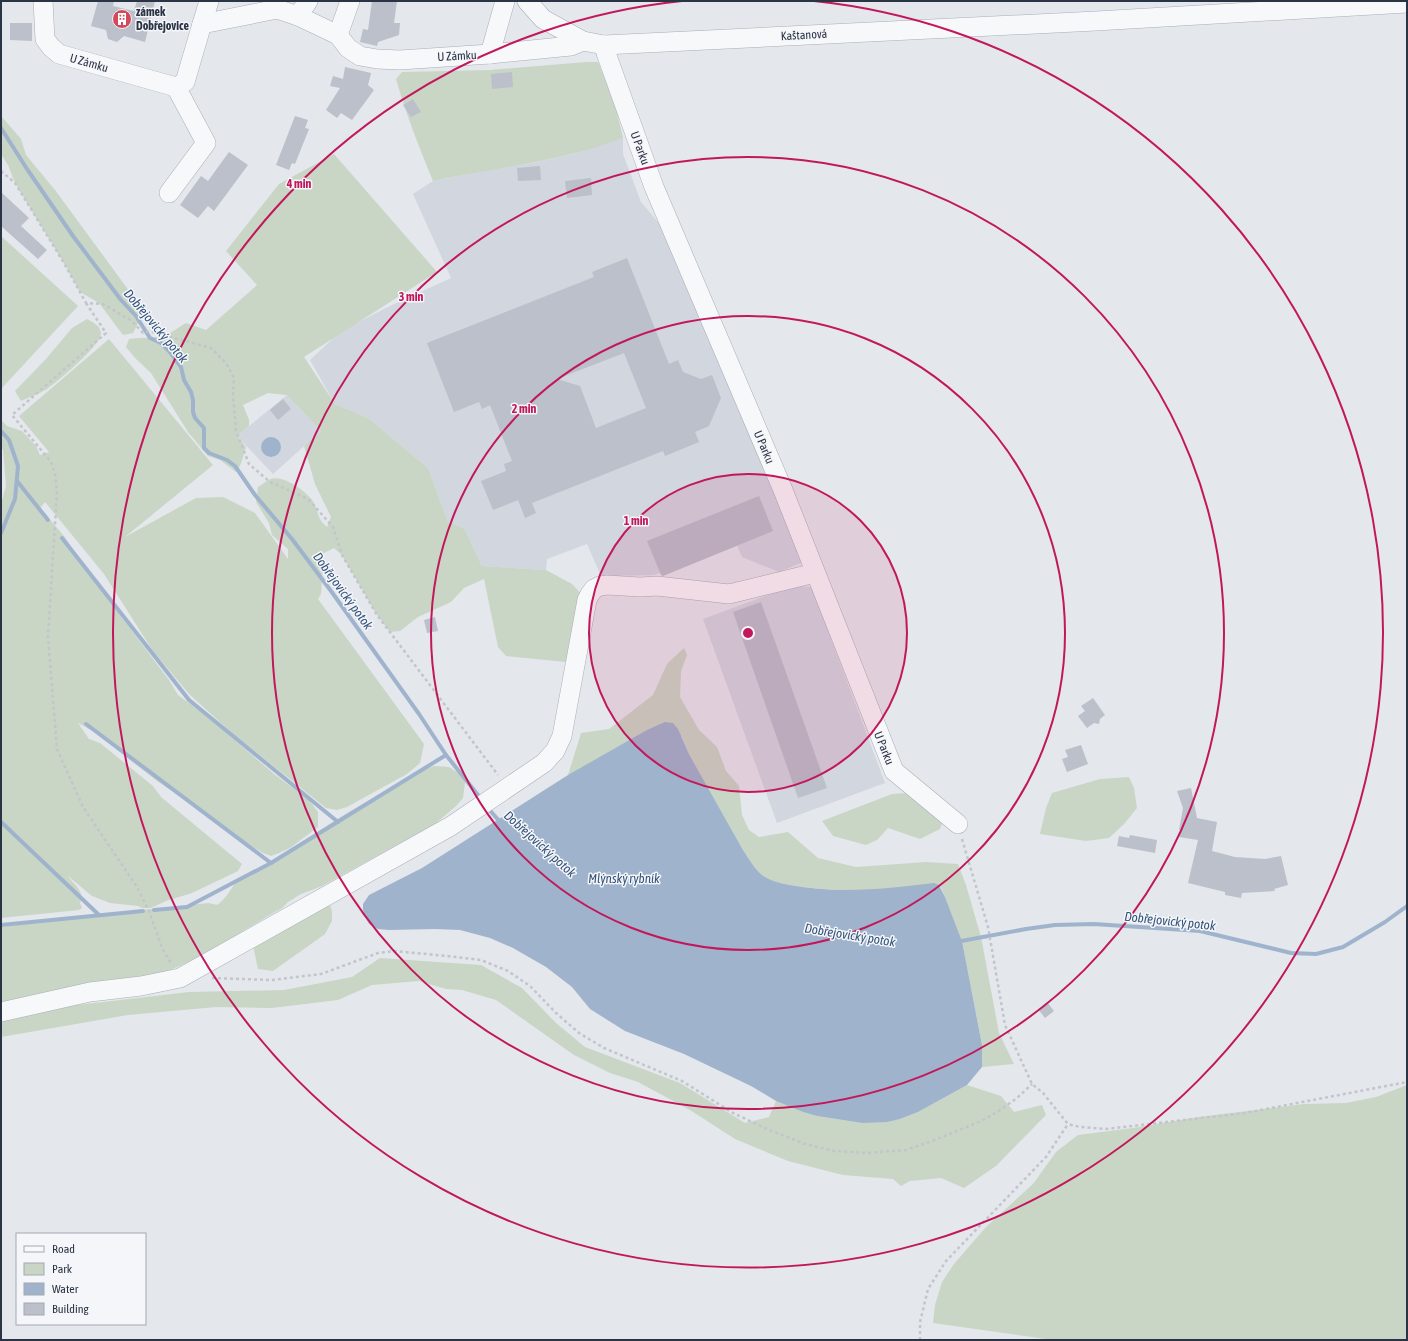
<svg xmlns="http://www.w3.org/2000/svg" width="1408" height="1341" font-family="'Asap Condensed',sans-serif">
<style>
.built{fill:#d2d6de}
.green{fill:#c9d6c5}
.water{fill:#9fb4cc}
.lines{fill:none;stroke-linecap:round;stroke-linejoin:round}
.stream{stroke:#9fb4cc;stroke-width:4}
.building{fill:#bbc0ca;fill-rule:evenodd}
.minor-casing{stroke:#a9aeb7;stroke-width:20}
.path{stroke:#c2c5cb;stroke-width:2.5;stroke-dasharray:3 3;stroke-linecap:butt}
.minor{stroke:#f7f8fa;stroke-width:19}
.ring{fill:none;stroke:#c2185b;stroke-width:2}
.labels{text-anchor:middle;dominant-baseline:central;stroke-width:3;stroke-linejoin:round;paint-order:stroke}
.poi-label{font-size:12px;font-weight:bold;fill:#2b3445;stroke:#f4f6f9;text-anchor:start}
.street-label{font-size:12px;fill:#2b3445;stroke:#f4f6f9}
.water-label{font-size:13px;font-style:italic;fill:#34527a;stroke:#f4f6f9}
.centre{fill:#c2185b;stroke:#f4f6f9;stroke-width:2}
.ring-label{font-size:12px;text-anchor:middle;font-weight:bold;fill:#c2185b;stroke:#f4f6f9;stroke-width:3;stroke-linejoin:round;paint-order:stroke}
</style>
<rect width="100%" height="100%" fill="#e4e7ec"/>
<g class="built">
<path d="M623 138V154L641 202 670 236 803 562 779 572 742 557 736 543 654 575 601 576 587 544 547 559 546 570 482 566 464 528 448 522 428 468 368 418 335 404 310 360 341 331 392 305 451 278 413 194 433 181 478 172 538 162 577 153Z"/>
<path d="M287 395 321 431 273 474 237 436Z"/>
<path d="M792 586 811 587 813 591 885 783 777 823 703 619Z"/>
</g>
<g class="green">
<path d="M586 62H598L615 104 623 138C608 143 592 149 576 153 529 165 481 171 433 181 419 147 406 114 396 79L402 72 490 70Z"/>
<path d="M1 116 21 139 26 155 55 190 138 303 143 314 133 333 123 335 99 303 80 292 64 263 15 183 8 165 1 154Z"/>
<path d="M334 154 437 272 304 357 335 404 368 418 428 468 448 522 464 528 482 566 546 570 572 584 587 600 576 663 506 656 498 647 484 579 464 588 451 602 418 617 400 631 390 632 377 615 342 555 334 548 324 553 321 594 318 599 424 744 420 763 407 774 347 807 337 810 326 808 231 732 189 694 153 651 104 574 45 502 40 508 64 536 86 570 169 680 178 695 207 716 274 774 309 800 318 812V827L290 848 279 853 271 856 263 853 223 829 196 807 157 781 93 731 78 723 89 739 100 743 153 786 161 797 242 864 238 871 192 893 166 901 151 908H142L138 906 110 903 92 896 68 876C73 884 86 892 80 903L82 908 79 910 1 918V504L6 486 3 450 1 447V420L7 426 22 431 36 446 40 455 49 452 19 416 109 339 213 465 125 537 196 498 223 497 255 513 288 559V549L272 535 269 523 256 502 258 487C262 485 267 480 271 479 284 475 305 491 312 500 319 509 315 517 327 527L331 517 315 484 304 446 321 431 287 395 268 393 243 405 249 420V426L237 436 246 447C243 455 242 465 236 472L220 460 208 456 188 432 151 373 136 359 126 347 129 339C141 337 161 339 170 333 176 330 180 326 186 323L206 330 257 285 226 251 279 184Z"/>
<path d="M1 236 78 306 1 389Z"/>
<path d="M87 319C93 322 101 326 101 334 101 345 57 382 47 389 39 394 29 397 21 401L15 391 46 359 72 328Z"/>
<path d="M684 648 687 655 681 671 680 697 699 730 717 747 726 771 739 786 742 815 749 830 759 837 788 832 818 858 856 867 926 862 958 864 966 885 981 937 999 1033 1014 1064 982 1067V1045L962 941 941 887C891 889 840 894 790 885 780 883 770 881 762 875 754 868 749 859 743 850L689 754 682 737 568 775 581 733 609 729 653 695 667 664Z"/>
<path d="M434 766 449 767 460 774 465 782 463 798 456 806 435 824 322 886 301 894 288 902 282 908C243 930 205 957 163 973L1 1004V927L122 912 209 903 217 905 222 901 228 894 237 880 257 870 347 813 423 770Z"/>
<path d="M1129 777 1134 788 1137 808 1124 824 1109 838 1086 841 1040 834 1046 808 1052 793 1100 779Z"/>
<path d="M908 793 943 821 940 829 920 839 888 828 877 840 866 845 833 836 822 821 892 794Z"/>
<path d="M327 895 332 911V921L325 934 273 971 258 969 253 945Z"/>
<path d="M380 958 481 965 522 988 556 1023 585 1047 680 1083 745 1123 769 1117 776 1101 803 1112 817 1116 862 1123 900 1119 918 1112 967 1085 1001 1096 1014 1112 1042 1105 1046 1115 996 1166 964 1188 941 1178 910 1181 901 1186 893 1179 843 1175 788 1161 735 1139 690 1110 638 1082 610 1073 574 1055 496 1000 462 990 446 989 419 981 372 985 338 1000 272 1008 216 1007 128 1015 1 1037V1019L60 1007 189 992 284 990 352 977Z"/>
<path d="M1407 1085V1340H1053L933 1323 935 1305 942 1282 954 1264 986 1227 1033 1184 1056 1152 1078 1135 1133 1128 1199 1117 1304 1104 1346 1103 1376 1097Z"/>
</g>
<g class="water">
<circle cx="271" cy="447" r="10"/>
<path d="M665 722 673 723 678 729 689 754 743 850C749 859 754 868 762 875 770 881 780 883 790 885 838 894 886 889 934 883L939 885 945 897 962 941 982 1045V1067L967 1085 918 1112 900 1119 887 1122 862 1123 817 1116 803 1112 776 1101 751 1086 684 1054 625 1031 590 1009 572 987 546 967 513 948 490 938 460 930 435 929 389 930 378 929 369 924 364 915 363 909V904L369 895 422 868 568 775 647 730Z"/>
</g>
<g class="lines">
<g class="stream">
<path d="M1 128 27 169 73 236 121 300 136 316 150 338 161 343 170 352 181 367 184 380 191 392 193 400V412L195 418 204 428V448L209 453 227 460 235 466 255 495 292 539 331 591 419 714 446 755 482 800"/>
<path d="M1 431 9 440 18 466 15 499 1 533"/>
<path d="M17 481 48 520"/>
<path d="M62 538 189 700 338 822"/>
<path d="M86 724 271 863"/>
<path d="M487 807 501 823"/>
<path d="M1 822 99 915"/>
<path d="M154 910 187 907 271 863 446 755"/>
<path d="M1 925 143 911"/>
<path d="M956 942 1026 929 1055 925 1094 924 1200 931 1291 953 1316 954 1343 947 1385 922 1407 906"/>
</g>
</g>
<g class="building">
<path d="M98 1H114L113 6 134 11 137 1H155L145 42 124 36 117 42 108 39 106 30 91 26Z"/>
<path d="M372 1H397L394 23H400L399 35 378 42 377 46 360 42 363 29 368 30Z"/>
<path d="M10 23H32V41L10 40Z"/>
<path d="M345 67 371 73 368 85 374 90 352 120 341 113 337 118 326 110 340 88 330 86 333 76 343 79Z"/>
<path d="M512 72 513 87 492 89 491 74Z"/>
<path d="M413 99 421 112 411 117 403 105Z"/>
<path d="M295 116 308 120 305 128 309 129 295 164 292 163 289 170 276 165Z"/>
<path d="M229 152 248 165 214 211 208 206 198 218 180 205 201 176 208 181Z"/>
<path d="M540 166 541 180 518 181 517 168Z"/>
<path d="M591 178 592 195 567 198 565 181Z"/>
<path d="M1 192 29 218 21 226 47 250 38 259 1 226Z"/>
<path d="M627 258 669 364 678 360 683 372 701 379 712 375 721 398 709 426 695 432 699 442 665 456 663 451 532 503 536 513 525 518 518 500 493 510 481 481 506 471 504 464 512 461 490 405 482 409 479 402 454 412 427 343 594 277 592 272ZM624 353 646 408 596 428 580 386 557 379Z"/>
<path d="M283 399 291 409 278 420 270 410Z"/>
<path d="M759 496 773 531 663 576 661 575 647 541Z"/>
<path d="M761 602 827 788 798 798 733 612Z"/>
<path d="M435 617 438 631 427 633 424 620Z"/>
<path d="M1093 698 1105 715 1100 719 1099 724 1094 723 1087 728 1078 716 1085 711 1081 706Z"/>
<path d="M1081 745 1088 764 1067 772 1062 759 1068 757 1065 750Z"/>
<path d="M1191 788 1197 818 1217 822 1212 851 1235 857 1265 859 1281 856 1288 885 1274 889 1275 891 1242 893 1241 898 1225 895V892L1188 883 1198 840 1179 837 1181 830H1179L1183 808 1177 791Z"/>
<path d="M1130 835 1157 840 1155 853 1117 846 1119 836 1129 838Z"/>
<path d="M1047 1002 1054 1011 1045 1018 1038 1009Z"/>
</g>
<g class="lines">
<defs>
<g id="minor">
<path d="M43 1 45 39 51 47 59 54 176 87 185 82 202 24 277 9 298 16 338 35 348 48 360 56 377 59 400 60 490 54 571 46 583 41"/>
<path d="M527 1 543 19 583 41 604 45 1096 21 1407 3"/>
<path d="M298 16 308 1"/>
<path d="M202 24 209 1"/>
<path d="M338 35 350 1"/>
<path d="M604 45 606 53 654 187 783 490 894 771 958 824"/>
<path d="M490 54 505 1"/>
<path d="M169 193 206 143 176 87"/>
<path d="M1 1012 90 992 141 986 180 978 451 826 544 763 555 751 562 736 587 600 590 594 594 589 600 586 607 585 640 587 657 586 729 594 815 573"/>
</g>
</defs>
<use href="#minor" class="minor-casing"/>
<g class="path">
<path d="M1 171 15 183 64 263 86 303 103 304 132 321 143 333 149 331 211 348 226 363 234 378 233 395 236 431 249 464 270 482 308 499 333 527 342 555 377 615 498 775"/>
<path d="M86 303 106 333 12 415 51 462 55 474 57 492 48 637 57 749 83 807 137 887 149 911 162 948 172 965"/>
<path d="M962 839 988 927 1005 1025 1032 1084 1043 1093 1068 1124 1080 1127 1106 1129 1245 1113 1407 1082"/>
<path d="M212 978 272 980 321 974 378 953 394 951 447 956 481 960 508 971 530 986 556 1013 579 1033 604 1048 682 1081 733 1113 767 1129 805 1144 835 1151 868 1153 906 1150 935 1140 981 1121 997 1112 1017 1098 1032 1084"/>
<path d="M920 1340V1322L928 1289 946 1261 1046 1157 1068 1124"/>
</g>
<use href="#minor" class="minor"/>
</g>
<circle cx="748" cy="633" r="159" fill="#c2185b" fill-opacity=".12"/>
<g class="ring">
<circle cx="748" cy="633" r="159"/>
<circle cx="748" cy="633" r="317"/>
<circle cx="748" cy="633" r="476"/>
<path d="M814 1A635 635 0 1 1 682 1"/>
</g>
<defs>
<symbol id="building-disc" viewBox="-11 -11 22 22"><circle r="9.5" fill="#d1495b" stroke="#f4f6f9"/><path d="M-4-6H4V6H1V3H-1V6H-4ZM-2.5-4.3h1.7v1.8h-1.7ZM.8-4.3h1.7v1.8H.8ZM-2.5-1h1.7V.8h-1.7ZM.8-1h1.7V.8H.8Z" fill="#fff"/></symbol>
</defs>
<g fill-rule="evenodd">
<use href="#building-disc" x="111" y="8" width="22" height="22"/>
</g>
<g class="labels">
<g class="poi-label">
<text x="136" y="12">zámek<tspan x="136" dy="14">Dobřejovice</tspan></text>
</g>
<g class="street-label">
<text transform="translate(804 35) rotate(-3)">Kaštanová</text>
<text transform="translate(457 56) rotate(-3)">U Zámku</text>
<text transform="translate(89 63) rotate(16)">U Zámku</text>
<text transform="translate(640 148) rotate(70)">U Parku</text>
<text transform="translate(764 447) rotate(67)">U Parku</text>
<text transform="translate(884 748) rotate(68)">U Parku</text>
</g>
<g class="water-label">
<text transform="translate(156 326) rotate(50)">Dobřejovický potok</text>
<text transform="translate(343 591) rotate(54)">Dobřejovický potok</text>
<text transform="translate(540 844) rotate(42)">Dobřejovický potok</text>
<text x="624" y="878">Mlýnský rybník</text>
<text transform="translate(1170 921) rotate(6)">Dobřejovický potok</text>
<text transform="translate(850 935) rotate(9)">Dobřejovický potok</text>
</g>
</g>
<circle cx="748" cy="633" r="6" class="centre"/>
<g class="ring-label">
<text x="299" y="188">4 min</text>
<text x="411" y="301">3 min</text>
<text x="524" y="413">2 min</text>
<text x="636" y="525">1 min</text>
</g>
<rect width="1408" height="1341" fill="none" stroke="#2b3445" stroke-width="4"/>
<rect x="16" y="1233" width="130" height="92" fill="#f4f6f9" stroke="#a4a8b1"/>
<rect x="24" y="1246" width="20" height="6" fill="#f7f8fa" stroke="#a4a8b1"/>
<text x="52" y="1253" font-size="12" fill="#2b3445">Road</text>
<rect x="24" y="1263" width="20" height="12" fill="#c9d6c5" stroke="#a4a8b1"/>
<text x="52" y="1273" font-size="12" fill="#2b3445">Park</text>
<rect x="24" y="1283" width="20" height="12" fill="#9fb4cc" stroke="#a4a8b1"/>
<text x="52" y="1293" font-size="12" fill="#2b3445">Water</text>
<rect x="24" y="1303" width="20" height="12" fill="#bbc0ca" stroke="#a4a8b1"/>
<text x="52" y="1313" font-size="12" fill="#2b3445">Building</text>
</svg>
